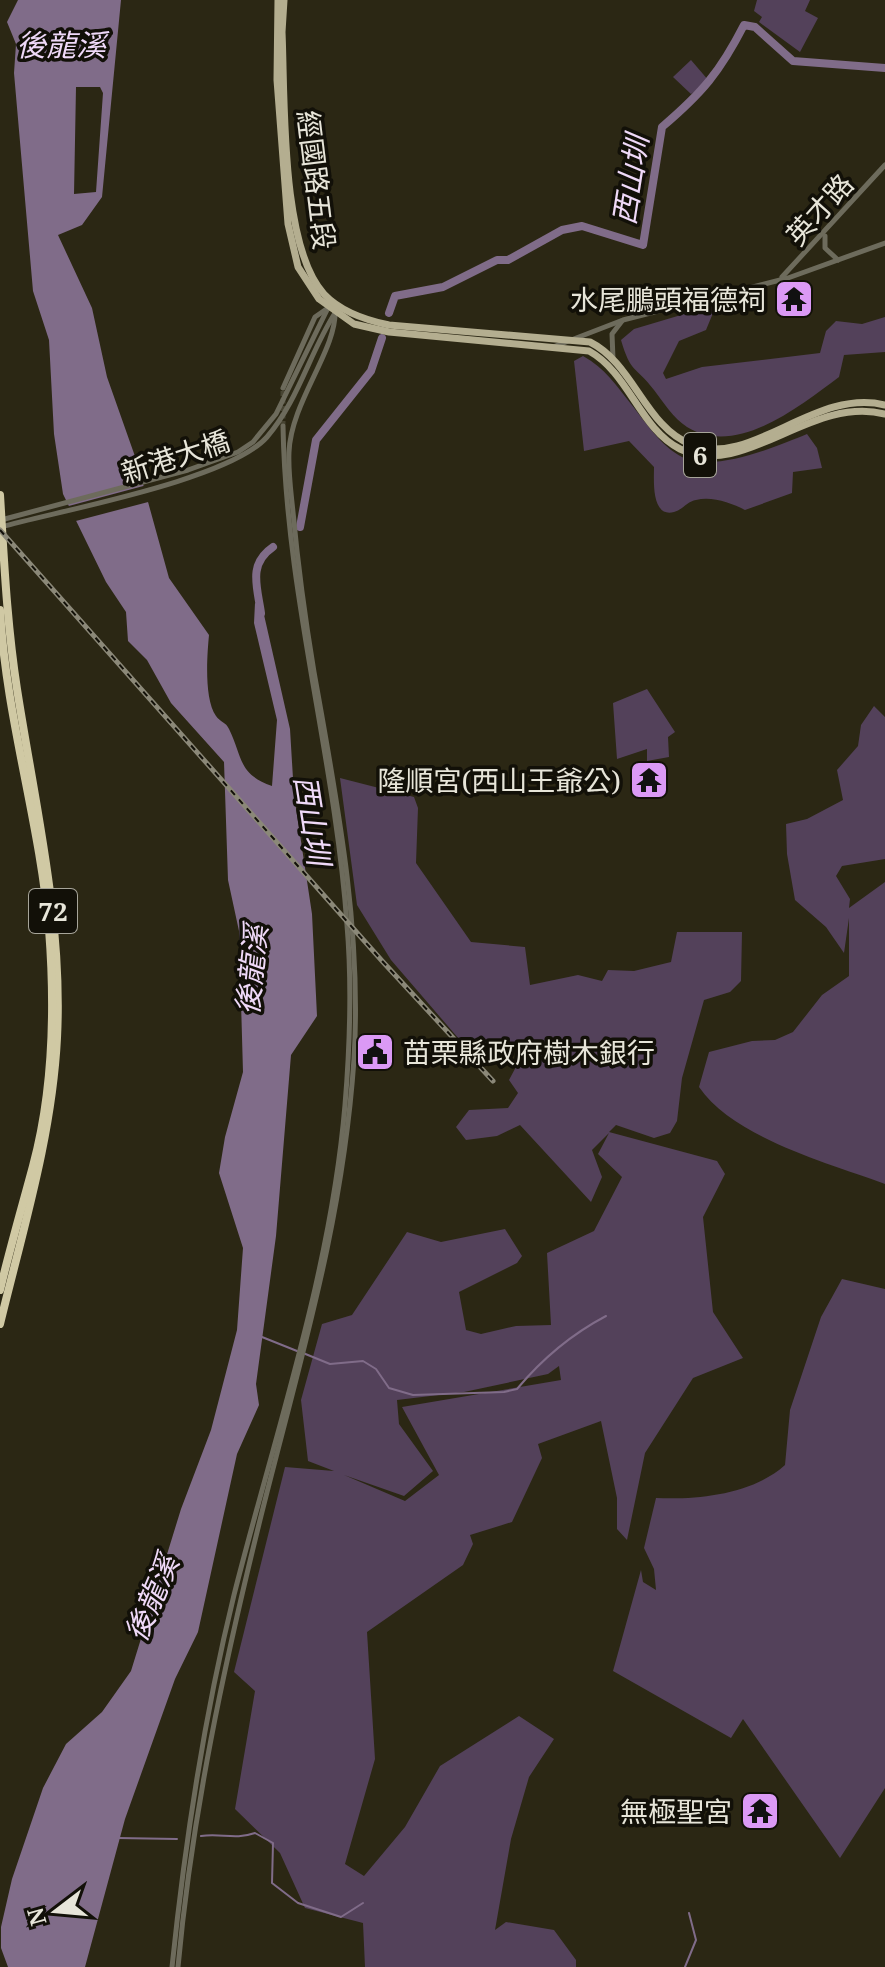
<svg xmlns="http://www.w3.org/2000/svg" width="885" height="1967" font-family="'Noto Serif','Noto Sans TC',serif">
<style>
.green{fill:#53415a;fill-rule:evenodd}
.water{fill:#806c89;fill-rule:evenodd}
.pier{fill:#2b2714}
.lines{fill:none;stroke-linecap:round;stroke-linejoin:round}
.stream{stroke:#806c89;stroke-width:2}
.river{stroke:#806c89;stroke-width:8}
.minor-tunnel{stroke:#474432;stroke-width:5;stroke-dasharray:5 2.5;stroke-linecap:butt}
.minor{stroke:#6d6b5c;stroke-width:5}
.major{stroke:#b4ae90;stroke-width:7}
.highway{stroke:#d0c9a4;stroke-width:8}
.rail-casing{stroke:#8b8878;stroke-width:5}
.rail{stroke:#121008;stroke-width:2;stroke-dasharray:6;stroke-linecap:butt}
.labels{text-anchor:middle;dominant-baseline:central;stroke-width:7;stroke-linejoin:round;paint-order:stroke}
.shield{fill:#121008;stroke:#a7a59a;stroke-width:2}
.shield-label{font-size:26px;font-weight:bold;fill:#e7e5d9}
.street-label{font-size:28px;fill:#e7e5d9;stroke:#121008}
.poi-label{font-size:28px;fill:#e7e5d9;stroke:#121008;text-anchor:end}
.water-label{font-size:30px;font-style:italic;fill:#efd9f8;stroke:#121008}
</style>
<rect width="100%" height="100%" fill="#2b2714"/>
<g class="green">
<path d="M757 0H810L805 11 818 18 800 52 759 22 762 17 754 11Z"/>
<path d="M691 60 709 81 691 94 673 77Z"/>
<path d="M728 301 733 304 713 313 706 330 679 341 663 373 666 379 702 367 820 353 826 331 836 321 862 324 885 317V352L844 355 839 377C801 405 737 458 687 427 673 418 664 403 654 390 635 365 631 374 621 340L634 329Z"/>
<path d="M583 356C605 368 616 385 631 404 646 423 661 446 682 457 714 473 775 447 807 434L817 448 822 468 793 472 792 493 745 510C731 503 712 496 696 500 688 501 682 510 674 512 651 518 654 481 654 467L629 441 584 451 574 361Z"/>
<path d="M647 689 675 732 668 737 669 757 647 761V749L617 759 613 703Z"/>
<path d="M874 706 885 717V859L842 866 836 876 850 899 849 908 885 882V1184C828 1163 734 1138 699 1087L709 1052 752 1041 775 1040 793 1032 822 995 849 976V918L844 953 826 927 795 900 787 854 786 824 807 819 843 800 837 770 858 746 861 725Z"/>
<path d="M340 778 414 797 418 808 416 863 471 942 525 947 530 985 578 975 602 981 608 970 634 971 671 962 677 932H742L741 981 730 992 704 1000 682 1078 677 1121 670 1133 654 1138 616 1125 609 1132 717 1161 725 1174 703 1217 713 1312 743 1358 693 1378 645 1453 627 1540 617 1529V1498L601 1421 538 1444 542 1458 512 1522 470 1535 473 1544 463 1565 367 1632 375 1759 345 1864 364 1876 405 1827 440 1766 519 1716 554 1739 529 1777 511 1839 495 1930 506 1922 554 1930 576 1960V1967H365L363 1923 305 1908 280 1853 235 1809 255 1691 234 1672 285 1467 334 1471 308 1461 301 1400 322 1324 352 1315 407 1232 441 1242 505 1229 522 1256 517 1263 459 1292 466 1330 481 1334 516 1326 551 1325 547 1253 594 1231 622 1177 598 1154 609 1133 592 1150 602 1177 591 1202 520 1125 497 1136 466 1140 456 1127 469 1110 508 1108 518 1093 509 1080 517 1065V1045L471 1043 465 1046 391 960 357 905ZM559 1366 561 1380 402 1407 439 1475 405 1501 344 1475 404 1496 433 1471 399 1424 397 1400 464 1392 548 1374Z"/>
<path d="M842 1279 885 1289V1788L840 1858 743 1719 731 1738 613 1671 641 1570 643 1582 656 1590 654 1569 644 1548 656 1498C698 1500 753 1494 785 1465L790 1410 821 1317Z"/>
</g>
<path class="water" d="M18 0H121L102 197 82 225 58 235 92 308 107 377 137 462 169 578 209 635C207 656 204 699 216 716 220 722 226 722 229 729 243 758 238 774 272 786L277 720 254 623 255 603 262 606 290 729 294 795 312 914 317 1016 291 1055 276 1236 256 1384 259 1405 237 1454 198 1632 175 1679 125 1819 85 1967H8L1 1948V1927L12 1879 43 1788 66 1744 102 1712 131 1671 181 1509 211 1430 237 1330 243 1248 219 1173 225 1137 243 1072 239 931 228 880 224 762 171 703 147 660 128 641 126 612 106 582 63 494 54 434 49 340 33 291 14 73 16 44 7 22ZM76 87H100L103 93 96 192 74 194Z"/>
<path class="pier" d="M147 485 152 501 72 522 65 507Z"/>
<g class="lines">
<g class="stream">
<path d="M262 1337 297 1351"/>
<path d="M303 1353 330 1364 363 1361 376 1369 389 1388 413 1395 504 1392 517 1389C542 1359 570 1335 606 1316"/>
<path d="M201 1836C221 1833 235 1840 255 1833L273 1843 272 1883 298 1903 341 1917 363 1903"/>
<path d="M118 1838 177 1839"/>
<path d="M685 1967 696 1940 689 1913"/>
</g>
<g class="river">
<path d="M389 313 395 296 443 287 497 260H508L562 230 582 226 643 245 662 127C702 93 720 72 744 25L755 27 793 61 885 68"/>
<path d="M300 527 316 440 371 371 382 338"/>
<path d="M261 613C257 586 248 564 273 547"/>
</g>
<path class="minor-tunnel" d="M283 426V388"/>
<g class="minor">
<path d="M825 236V248L838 260"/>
<path d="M782 277 885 165"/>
<path d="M553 347 623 320 788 278 885 243"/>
<path d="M613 359 612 334 622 321"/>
<path d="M283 388 315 317 328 308"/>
<path d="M1 520 188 470 238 452 253 442 276 414 328 308"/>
<path d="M1 527C62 510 229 480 267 437 298 401 310 352 335 313"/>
<path d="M172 1967C185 1842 204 1717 234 1595 275 1433 331 1272 345 1105 350 1045 352 984 347 925 335 757 286 595 283 426"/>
<path d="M178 1967C192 1814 224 1665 261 1516 300 1360 343 1222 354 1059 362 928 337 801 314 672 305 618 298 566 293 512 291 492 288 472 289 452 291 401 338 349 335 309"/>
</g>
<g class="major">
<path d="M278 0 277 80 288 224 298 267 319 299 354 324 389 332 589 351C629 373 640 429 680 449 745 480 810 395 885 414"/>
<path d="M284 0 282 32C285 97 280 246 324 294 341 312 365 320 389 325L590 342C634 364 645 427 692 445 751 468 816 387 885 405"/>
</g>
<g class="highway">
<path d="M0 495C4 560 7 625 17 689 35 805 63 920 57 1038 52 1136 23 1229 0 1324"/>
<path d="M0 610C6 718 40 822 49 929 55 1006 53 1092 33 1166 22 1207 10 1248 0 1290"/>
</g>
<defs>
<path id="rail" d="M0 530 383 962 493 1081"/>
</defs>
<use href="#rail" class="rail-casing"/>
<use href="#rail" class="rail"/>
</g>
<defs>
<symbol id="temple-square" viewBox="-11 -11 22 22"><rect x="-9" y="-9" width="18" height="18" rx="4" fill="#db99f5" stroke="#121008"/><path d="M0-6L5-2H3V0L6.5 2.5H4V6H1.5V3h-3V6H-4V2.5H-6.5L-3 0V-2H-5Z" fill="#111"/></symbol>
<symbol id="civic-square" viewBox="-11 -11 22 22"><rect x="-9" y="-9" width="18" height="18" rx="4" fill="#db99f5" stroke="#121008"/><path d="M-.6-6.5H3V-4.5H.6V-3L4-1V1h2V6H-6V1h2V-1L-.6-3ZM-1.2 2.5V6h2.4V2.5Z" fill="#111"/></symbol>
</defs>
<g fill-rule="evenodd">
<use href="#temple-square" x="772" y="277" width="44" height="44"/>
<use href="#temple-square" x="627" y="758" width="44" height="44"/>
<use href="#civic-square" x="353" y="1030" width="44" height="44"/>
<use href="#temple-square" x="738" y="1789" width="44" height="44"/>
</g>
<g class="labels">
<g class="shield">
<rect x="684" y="433" width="32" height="44" rx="6"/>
<rect x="29" y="889" width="48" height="44" rx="6"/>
</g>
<g class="shield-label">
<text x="700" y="455">6</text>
<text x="53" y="911">72</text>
</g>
<g class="street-label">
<text transform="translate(317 180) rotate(83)">經國路五段</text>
<text transform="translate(819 209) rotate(-48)">英才路</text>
<text transform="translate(175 456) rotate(-18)">新港大橋</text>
</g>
<g class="poi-label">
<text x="766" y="299">水尾鵬頭福德祠</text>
<text x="621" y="780">隆順宮(西山王爺公)</text>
<text x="403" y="1052" text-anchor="start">苗栗縣政府樹木銀行</text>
<text x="732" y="1811">無極聖宮</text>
</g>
<g class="water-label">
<text x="61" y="44">後龍溪</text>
<text transform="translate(630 180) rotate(-81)">西山圳</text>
<text transform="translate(313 820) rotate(81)">西山圳</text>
<text transform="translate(251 970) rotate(-84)">後龍溪</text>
<text transform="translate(151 1598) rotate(-67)">後龍溪</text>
</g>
</g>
<g transform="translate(56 1911) rotate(254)" stroke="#121008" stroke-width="6" paint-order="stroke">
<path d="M0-6L14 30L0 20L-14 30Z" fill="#e7e5d9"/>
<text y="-12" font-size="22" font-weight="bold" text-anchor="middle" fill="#e7e5d9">N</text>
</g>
</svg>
